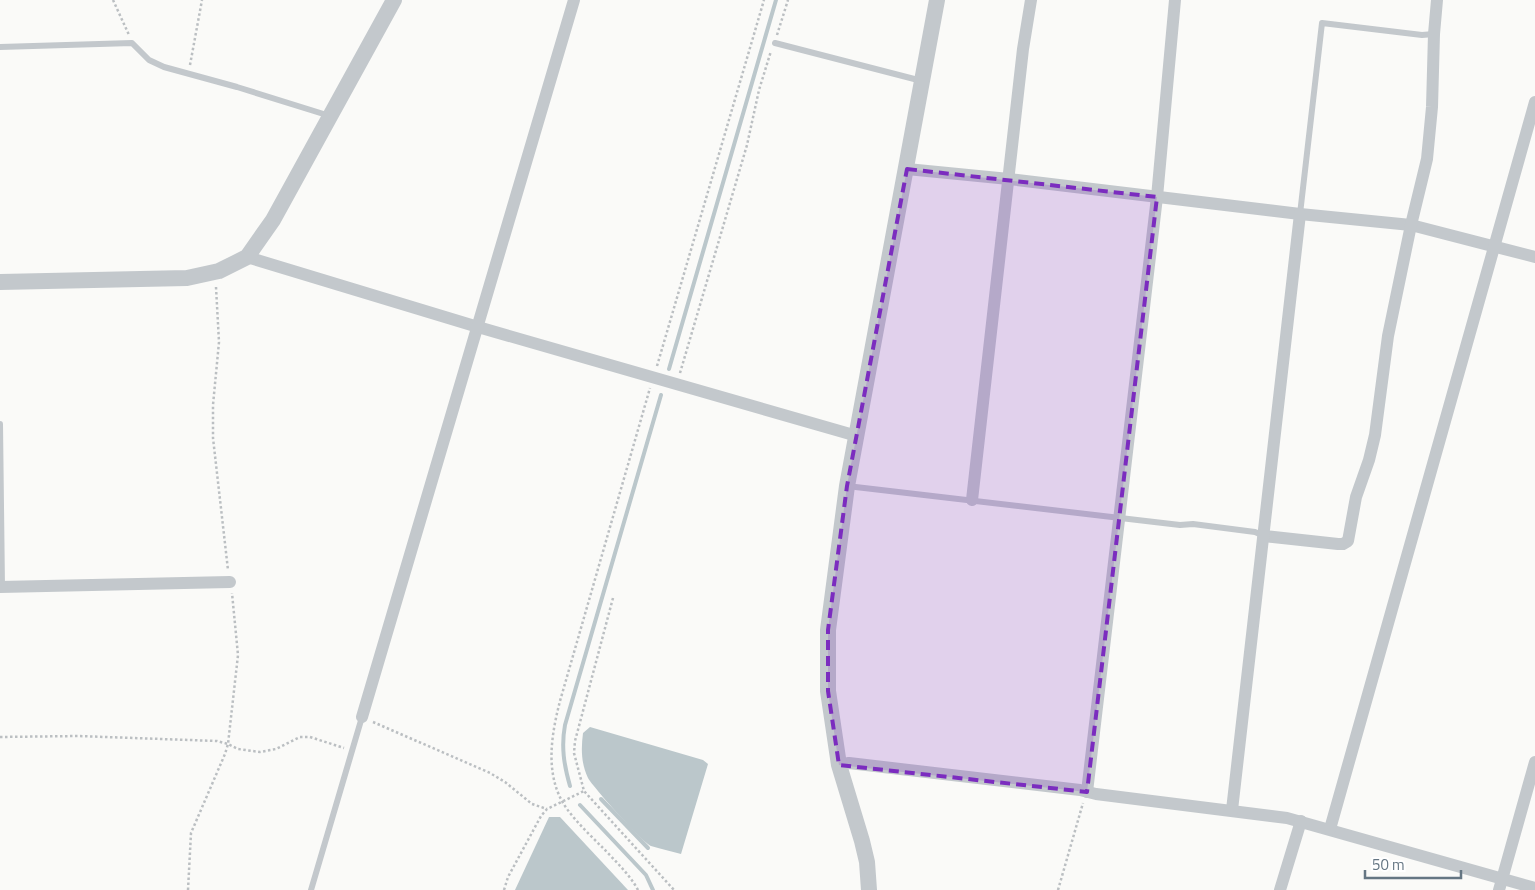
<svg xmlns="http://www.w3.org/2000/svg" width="1535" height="890" font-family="'Titillium Web',sans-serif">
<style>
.water{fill:#bbc7cb}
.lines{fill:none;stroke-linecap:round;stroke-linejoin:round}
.stream{stroke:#bbc7cb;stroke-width:4}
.path{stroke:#bbbfc2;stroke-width:2.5;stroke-dasharray:2.5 2.5;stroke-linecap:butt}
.service{stroke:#c3c8cc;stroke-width:6}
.minor{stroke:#c3c8cc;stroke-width:12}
.tertiary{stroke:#c3c8cc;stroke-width:16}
.marked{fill:#7b2cbf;fill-opacity:0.2;stroke:#7b2cbf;stroke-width:4;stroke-dasharray:10 6;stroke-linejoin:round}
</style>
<rect width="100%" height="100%" fill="#fafaf8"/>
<g class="water">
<path d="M590 727 703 760 708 764 681 854C671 851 660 849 651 846 643 843 593 787 588 778 581 763 581 749 583 733Z"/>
<path d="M549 817H560L628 890H515Z"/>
</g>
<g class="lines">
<g class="stream">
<path d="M669 369 776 0"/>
<path d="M570 786C564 765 561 747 565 725L661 395"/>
<path d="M601 799 648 848"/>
<path d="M580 805 646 875 653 890"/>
</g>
<g class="path">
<path d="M113 0 129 35"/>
<path d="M777 35 788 0"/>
<path d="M190 65 202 0"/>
<path d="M216 287 219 342 213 405V438L228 570"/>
<path d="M657 366 764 0"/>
<path d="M680 373 747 145 759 90 771 51"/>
<path d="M613 598 575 741 574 753 584 791 674 890"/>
<path d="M373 722 490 773 505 782 532 804 547 809"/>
<path d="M0 737 78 736 217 741 228 744 238 749 260 752 276 749 300 737H310L344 748"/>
<path d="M188 890 191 833 225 754 228 744 238 655 232 593"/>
<path d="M504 890 508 877 541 816 547 809 584 791"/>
<path d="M638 890C630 875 618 864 606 851 593 838 578 824 567 809 544 777 551 736 560 701L650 388"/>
<path d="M1058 890 1083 803"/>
</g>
<g class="service">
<path d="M775 43 922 81"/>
<path d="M0 47 132 43 149 60 164 67 237 87 330 116"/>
<path d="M1300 214 1322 23 1422 35 1434 34"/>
<path d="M0 424 2 587"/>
<path d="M847 486 1180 525 1193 524 1255 532 1264 536"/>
<path d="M311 890 362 717"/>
</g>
<g class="minor">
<path d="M907 169 1009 179 1300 214 1411 225 1535 257"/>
<path d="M247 257 478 327 857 436"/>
<path d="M972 500 1023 49 1031 0"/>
<path d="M1264 536 1338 544H1343L1348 541 1356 497 1369 460 1375 435 1388 336 1411 225 1427 159 1432 107 1434 34 1437 0"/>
<path d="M0 587 230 582"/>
<path d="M362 717 574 0"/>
<path d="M839 765 849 763 1080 790 1096 794 1287 818 1535 888"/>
<path d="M1087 792 1157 197 1175 0"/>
<path d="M1232 810 1300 214"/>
<path d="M1330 829 1535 102"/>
<path d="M1280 890 1301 821"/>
<path d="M1499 890 1535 762"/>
</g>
<g class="tertiary">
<path d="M0 282 187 278 219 271 247 257 273 220 394 0"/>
<path d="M869 890 867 862 862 841 839 765 828 691V630L847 486 937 0"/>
</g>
</g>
<path class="marked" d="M907 169 1157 197 1087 792 839 765 828 691V630L847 486Z"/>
<path d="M1365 870v8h96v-8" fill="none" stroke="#657683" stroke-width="2.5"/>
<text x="1372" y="870" font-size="15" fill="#657683" stroke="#ffffff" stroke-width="4" paint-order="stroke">50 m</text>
</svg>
